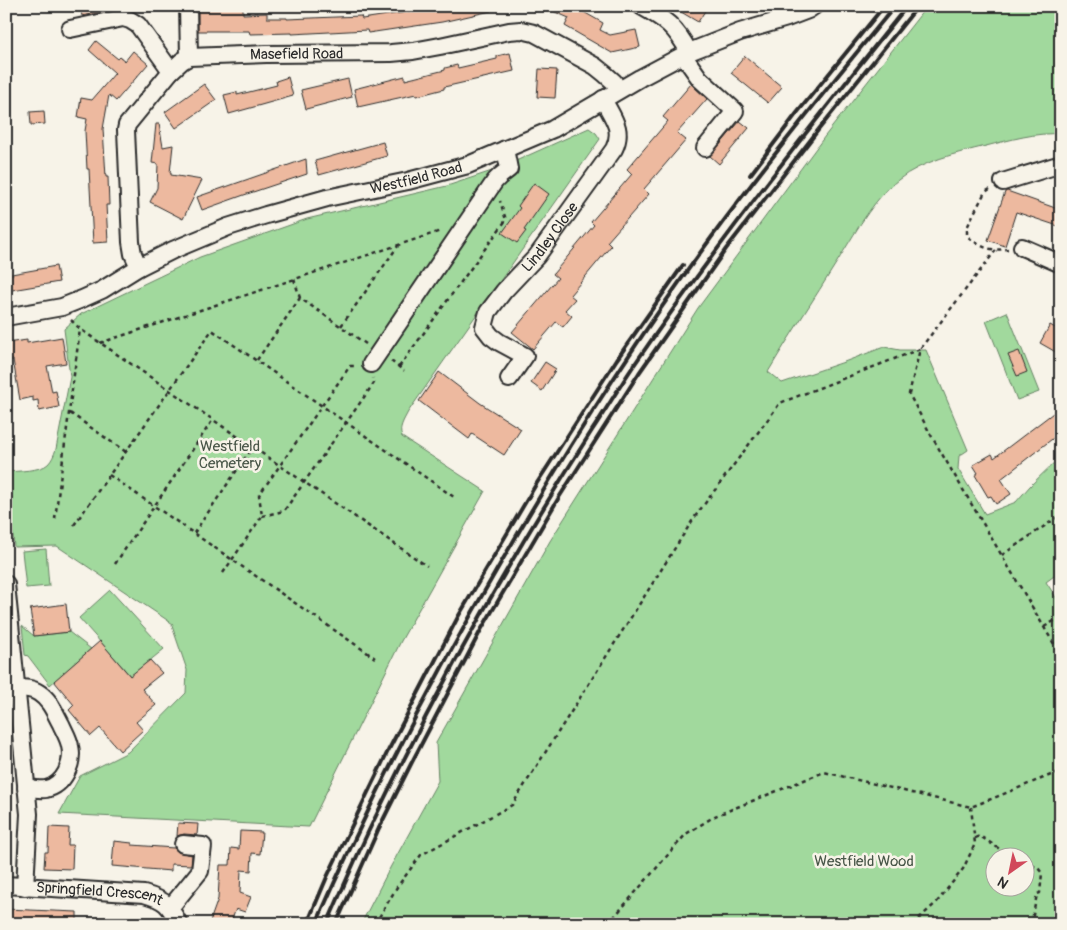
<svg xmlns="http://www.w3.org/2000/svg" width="1067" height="930" font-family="Pangolin,sans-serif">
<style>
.green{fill:#a1d99d;stroke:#668264;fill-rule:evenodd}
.building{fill:#edb99f;stroke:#2b2b2b}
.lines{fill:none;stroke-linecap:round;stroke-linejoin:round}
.minor-casing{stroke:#2b2b2b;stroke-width:20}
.path{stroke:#2b2b2b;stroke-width:2.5;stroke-dasharray:4 4;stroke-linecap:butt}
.minor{stroke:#f7f3e8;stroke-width:16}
.rail{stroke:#2b2b2b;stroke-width:4}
.labels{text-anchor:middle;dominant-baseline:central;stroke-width:5;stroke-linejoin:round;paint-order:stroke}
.street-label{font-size:15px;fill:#2b2b2b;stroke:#f7f3e8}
.park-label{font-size:15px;fill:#485648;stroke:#f7f3e8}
</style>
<rect width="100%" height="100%" fill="#f7f3e8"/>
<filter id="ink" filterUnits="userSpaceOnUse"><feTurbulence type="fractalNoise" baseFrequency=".02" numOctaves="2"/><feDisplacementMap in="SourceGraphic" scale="10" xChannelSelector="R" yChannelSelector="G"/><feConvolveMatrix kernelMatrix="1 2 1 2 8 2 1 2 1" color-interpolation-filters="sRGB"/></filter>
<g filter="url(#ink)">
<g class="green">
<path d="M927 6H1061V134C1036 132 1010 140 986 146 957 153 922 161 898 180 873 199 854 235 837 262 814 299 790 335 768 372L782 383 844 362 884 347 900 350H926L968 450 959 456 958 469 985 514 1016 502 1030 486 1061 456V571L1046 582 1061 605V924H361L391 866 438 781 436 743 550 541 698 308 825 136ZM994 858H1024V888H994Z"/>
<path d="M589 128 596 133 600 139 408 412C404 420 398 428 402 437L485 491 401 641 309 827 59 814 80 776 128 752 186 693 187 670 172 626 173 624 57 546 14 547 7 472C17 471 41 471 48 464 52 460 54 455 56 449L70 377 64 329 81 314 200 257 307 219 447 186 498 169Z"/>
<path d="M1007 312 1039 392 1017 400 986 321Z"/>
<path d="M46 549 49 586 26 588 22 551Z"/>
<path d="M110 590 164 649 137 671 148 684 142 689 79 618Z"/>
<path d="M22 626 34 636 69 632 91 649 50 685 28 656 25 655Z"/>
</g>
<g class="building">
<path d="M80 6H117L118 9 82 16Z"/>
<path d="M198 6H243V14L267 13V18H287V19L361 16 362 19 446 6H491V11L442 22 368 33 367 30 292 34V33L250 34 249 31H198Z"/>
<path d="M541 6H573L603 23 600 30 610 35 636 30 640 47 612 53 565 26 569 18Z"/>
<path d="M671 6H708L698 22Z"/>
<path d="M96 41 118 59 120 57 125 61 133 51 148 64 116 101 109 95 103 129 106 177H108L109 205H106L108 242 93 243 89 169H87L85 131 87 119 78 117 81 98 92 100 115 73 89 50Z"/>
<path d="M510 53 514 71 444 87V89L417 96 416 94 358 107 354 89 405 76V80L445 70V68L457 65 458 68 497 59V56Z"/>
<path d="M745 56 782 87 768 103 731 73Z"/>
<path d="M539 69 557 70 555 98 537 97Z"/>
<path d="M288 77 293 96 229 114 224 95 237 92V95L277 85 276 81Z"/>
<path d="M348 79 352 97 306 109 301 90Z"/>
<path d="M204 84 216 100 176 128 165 112Z"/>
<path d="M691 84 707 99 677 133 686 140 644 189 649 194 607 242 611 246 570 295 575 299 565 310 572 316 563 327 556 322 533 349 512 332 558 278 553 274 594 225 591 222 632 174 627 169 668 121 663 117Z"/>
<path d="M44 111 45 124 31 125 30 112Z"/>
<path d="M740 121 749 128 719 164 710 156Z"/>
<path d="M156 124H159L163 147 173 145 170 173H171V175L202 180 183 219 150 202 157 188 158 164 152 163Z"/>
<path d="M383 142 387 156 319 175 315 161Z"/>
<path d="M306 159 307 174 244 195 202 210 197 197Z"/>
<path d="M534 183 549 194 524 230 526 231 517 243 502 233 520 208 518 206Z"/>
<path d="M1007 191 1061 210V227L1016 212 1005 246 988 240 1005 192Z"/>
<path d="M56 266 59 282 6 291V275Z"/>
<path d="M1050 325 1061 331V355L1040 343Z"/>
<path d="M62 337 66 363 47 366 52 392 56 391 59 407 39 411 38 400 33 401V397L20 400 13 360H10L7 343 27 340V343Z"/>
<path d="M1019 351 1027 372 1017 376 1008 355Z"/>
<path d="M545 362 556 369 542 391 531 383Z"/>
<path d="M439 372 480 403 521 429 504 455 472 434 469 439 419 401Z"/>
<path d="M1061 407V432L1001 479 1011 494 996 504 991 496 988 497 975 475 978 473 973 465 992 454 994 458Z"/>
<path d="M66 604 69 632 34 636 30 609Z"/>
<path d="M100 641 130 676 150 660 162 673 142 689 156 705 136 722 143 730 120 751 100 728 91 736 69 710 74 705 54 681Z"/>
<path d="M178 823 198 824 197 835 184 834 177 836Z"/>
<path d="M49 827 69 828 68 845H73L72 869 44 868 45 852H48Z"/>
<path d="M240 831 262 832 260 854 252 853 251 871 241 870 240 893 251 897 245 912 236 909 230 924H209L218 899 220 865H230L231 848 239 849Z"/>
<path d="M114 841 132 843V845L174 848 178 852 192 855 191 865 171 864V871L112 866Z"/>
<path d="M6 909 77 912V924H6Z"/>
</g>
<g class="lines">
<defs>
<g id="minor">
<path d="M188 6 189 57"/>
<path d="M641 6C666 20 675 26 689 52"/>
<path d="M70 29 123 18 130 20 138 25 171 71"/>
<path d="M683 55 700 79 735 111 705 148"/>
<path d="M1003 182 1061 164"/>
<path d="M1022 247 1061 264"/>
<path id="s1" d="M139 267 133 254 131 242 126 130 127 125 171 71 182 61 189 57 266 54 391 53 413 51 440 46 509 31 521 30 534 33 595 66 605 74 614 82 618 90"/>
<path id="s2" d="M6 317 62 307 82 299 102 290 139 267 173 250 228 227 266 215 327 198 408 181 468 165 553 129 640 78 689 52 740 32 787 18 808 10 814 6"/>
<path d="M371 364 495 181 500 176 509 169 505 149"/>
<path id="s3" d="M509 379 525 356 499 342 491 336 484 327 488 312 504 291 537 256 614 149C624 129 612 117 603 99"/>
<path d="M6 584 29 814 25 887"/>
<path d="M16 688C24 688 32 688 39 693 50 700 55 713 61 724 64 731 69 739 70 746 74 763 64 785 46 789 40 790 32 788 26 788"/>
<path id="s4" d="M6 885 144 894C165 900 169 904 179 924"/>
<path d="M170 908 200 871 203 846 183 844"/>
</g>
</defs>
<use href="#minor" class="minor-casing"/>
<g class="path">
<path d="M990 189 985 192 971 219 967 228V236C982 248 989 251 1008 249"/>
<path d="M996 250 920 349 909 394 932 437 1061 656"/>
<path d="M294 279 300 298"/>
<path d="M71 320 80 329 427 566"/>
<path d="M341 326 398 246"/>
<path d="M100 343 441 231"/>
<path d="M257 360 300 298 366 344"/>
<path d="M391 361 404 371"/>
<path d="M399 367 506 220 500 201"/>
<path d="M70 413 126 452"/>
<path d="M109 475 375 658"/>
<path d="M262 516 284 511 374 383 373 378"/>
<path d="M55 519 80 329"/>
<path d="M74 525 212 330 454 497"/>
<path d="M194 533 252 448"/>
<path d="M1002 555 1061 515"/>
<path d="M115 564 212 421"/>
<path d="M223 573 262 516 259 495 350 366H357"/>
<path d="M1044 627 1061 617"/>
<path d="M975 838 980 836 1004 852 1016 858"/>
<path d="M1024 862 1038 868 1042 873 1040 893 1037 894 1033 915V924"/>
<path d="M375 924 397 887 421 855 512 805 694 518 780 403 920 349"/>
<path d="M608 924 686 834 715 816 824 772 971 807 1061 771"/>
<path d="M913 924 937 902 963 869 975 844 971 807"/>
</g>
<use href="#minor" class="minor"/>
<g class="rail">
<path d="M750 175 797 113 884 6"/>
<path d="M307 924 327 877 388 751 458 617 535 486 617 359 683 265"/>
<path d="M316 924C371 798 434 677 503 559 567 448 636 340 711 238 770 158 832 82 895 6"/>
<path d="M327 924C342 890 356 857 372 824 437 689 510 558 591 432 605 411 618 389 632 368 718 243 812 124 907 6"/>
<path d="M336 924 379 828 412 762 481 630 558 499 639 373 726 249 819 129 918 6"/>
</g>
</g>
</g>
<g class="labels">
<g class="street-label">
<text stroke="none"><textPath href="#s1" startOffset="344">Masefield Road</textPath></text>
<text stroke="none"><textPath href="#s2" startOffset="436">Westfield Road</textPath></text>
<text stroke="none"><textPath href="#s3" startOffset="192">Lindley Close</textPath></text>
<text stroke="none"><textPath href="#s4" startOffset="94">Springfield Crescent</textPath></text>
</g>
<g class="park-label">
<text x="230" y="446">Westfield<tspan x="230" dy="17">Cemetery</tspan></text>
<text x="864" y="861">Westfield Wood</text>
</g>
</g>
<rect width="1067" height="930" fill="none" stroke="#f7f3e8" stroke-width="25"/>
<rect x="12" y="12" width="1042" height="905" fill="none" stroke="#2b2b2b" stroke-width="2" filter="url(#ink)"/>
<g transform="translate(1010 872) rotate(213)"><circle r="24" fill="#f7f3e8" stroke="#a5a39c"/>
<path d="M0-4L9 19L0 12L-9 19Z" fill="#d1495b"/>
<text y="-8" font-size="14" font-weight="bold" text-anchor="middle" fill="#2b2b2b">N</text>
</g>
</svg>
